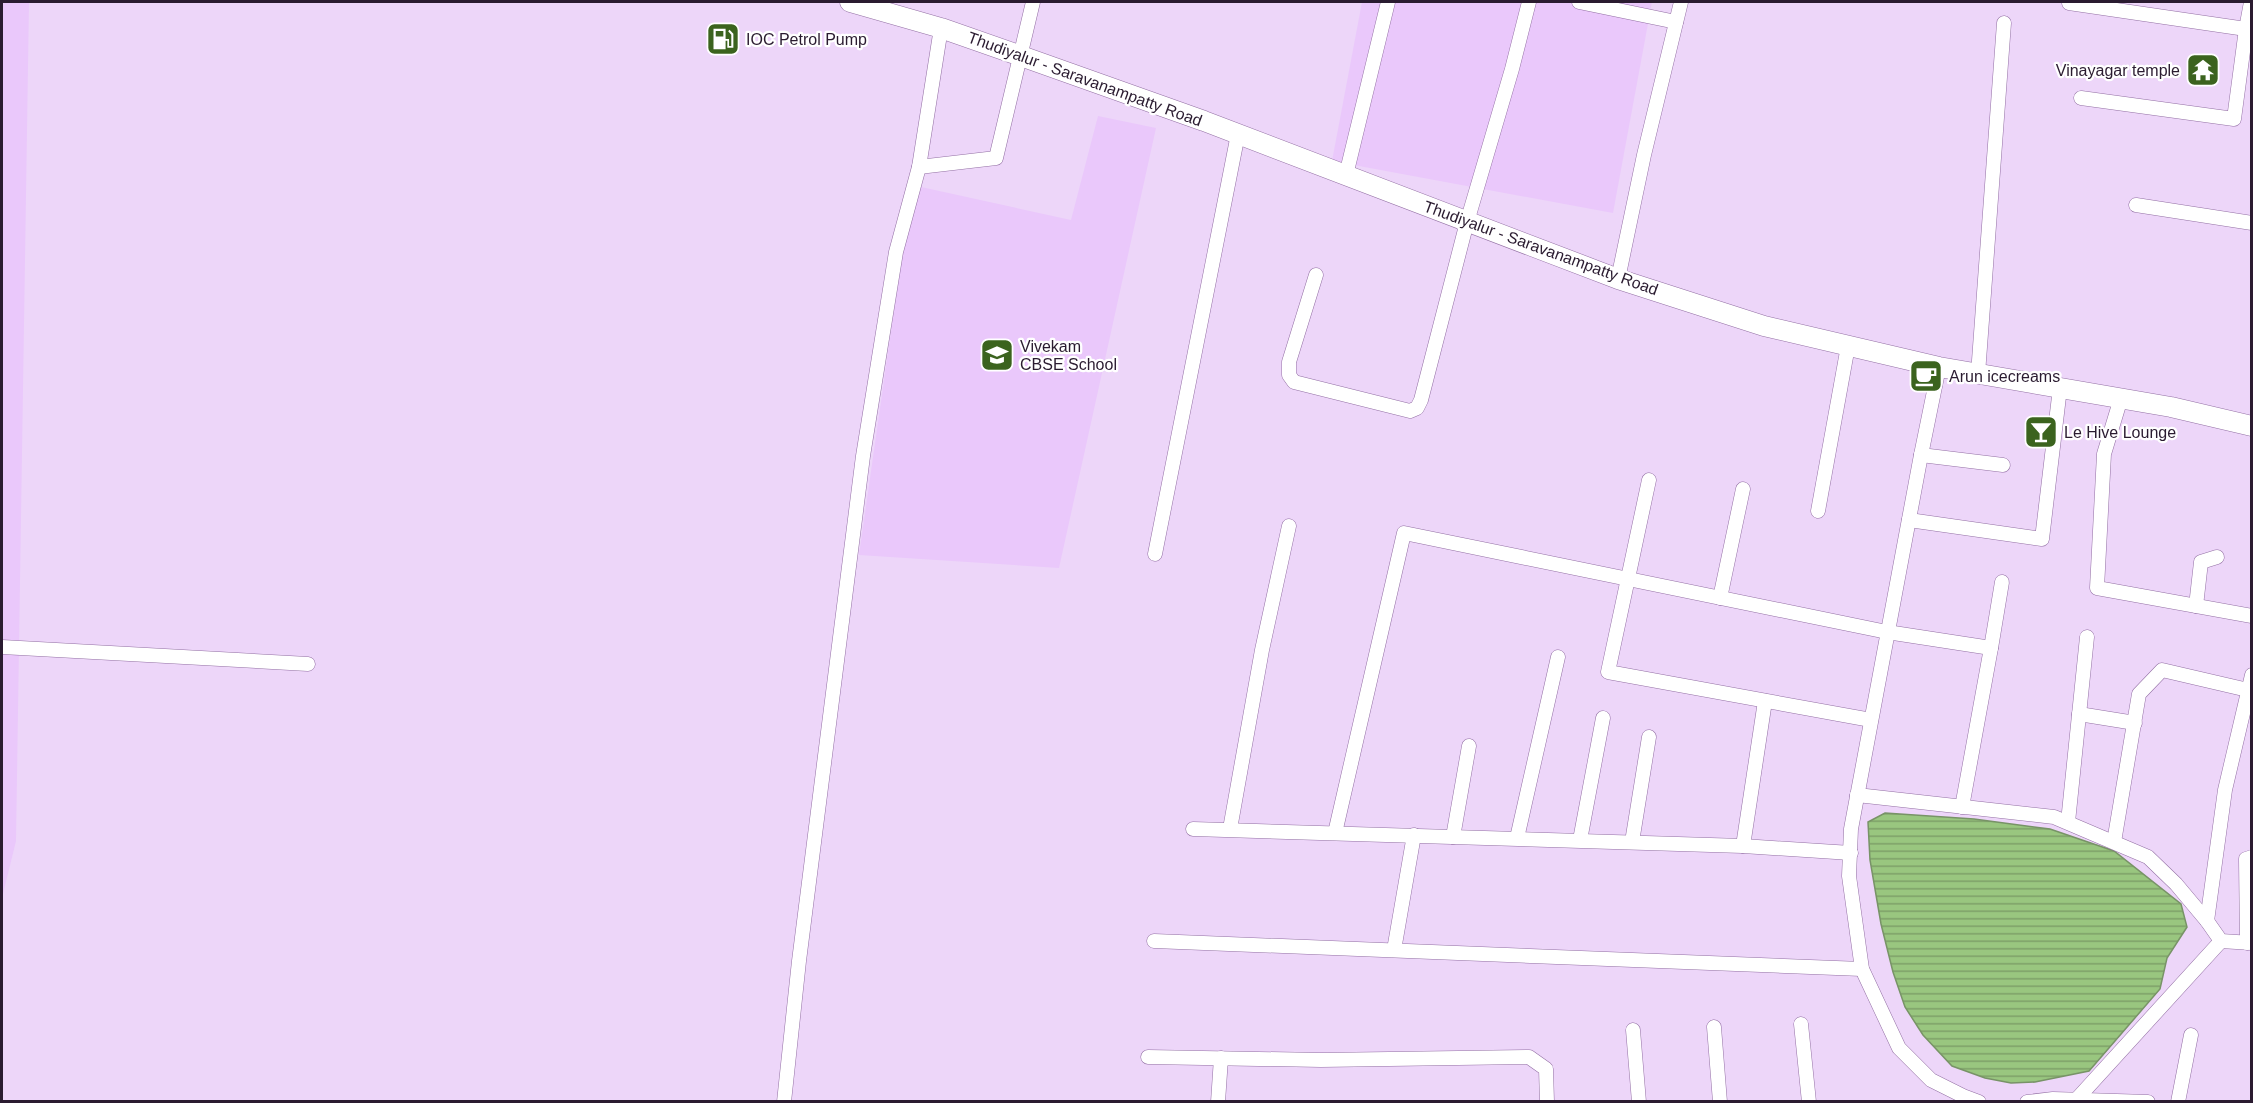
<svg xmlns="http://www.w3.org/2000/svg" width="2253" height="1103" font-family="Arial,sans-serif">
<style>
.built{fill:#eac8fb}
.water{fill:url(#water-rules);stroke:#789367;stroke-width:1.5}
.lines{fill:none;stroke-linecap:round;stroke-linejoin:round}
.minor-casing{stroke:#9370a4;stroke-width:15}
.secondary-casing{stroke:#9370a4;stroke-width:21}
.minor{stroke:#fff;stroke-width:14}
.secondary{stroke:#fff;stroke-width:20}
.labels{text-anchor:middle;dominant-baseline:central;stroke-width:4.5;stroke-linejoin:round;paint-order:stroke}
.poi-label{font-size:16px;fill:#2a1b30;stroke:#fff;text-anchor:start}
.street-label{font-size:16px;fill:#2a1b30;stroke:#fff}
</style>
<defs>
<pattern id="water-rules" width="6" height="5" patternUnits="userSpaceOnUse" patternTransform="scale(1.5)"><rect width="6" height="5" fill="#99c67f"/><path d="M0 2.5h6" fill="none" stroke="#7da068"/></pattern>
</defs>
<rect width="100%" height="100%" fill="#edd6f9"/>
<g class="built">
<path d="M2 2H29L16 841 2 898Z"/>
<path d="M1362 2H1652L1613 213 1332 161Z"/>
<path d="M1098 116 1156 128 1059 568 859 555 912 185 1071 220Z"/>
</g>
<path class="water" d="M1885 813 1974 819 2050 829 2114 851 2181 904 2187 927 2167 958 2160 989 2089 1071 2035 1082 2011 1083 1985 1078 1952 1066 1923 1035 1905 1007 1893 972 1881 924 1870 860 1868 822Z"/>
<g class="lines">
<defs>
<g id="minor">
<path d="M1579 2 1676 22"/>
<path d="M2251 2 2246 29 2252 30"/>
<path d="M2069 3 2246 29 2234 119 2081 98"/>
<path d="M919 167 941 28"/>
<path d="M1346 175 1388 2"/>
<path d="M2136 205 2252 223"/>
<path d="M1316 275 1289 362V375L1294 382 1410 411 1417 408 1421 400 1467 222 1512 69 1529 2"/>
<path d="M1618 279 1644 155 1681 2"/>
<path d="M1939 367 1921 455 1851 829 1849 876 1862 969 1899 1048 1931 1080 1963 1096 1979 1102"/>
<path d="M1978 374 2004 23"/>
<path d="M2121 398 2104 454 2097 588 2252 616"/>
<path d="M1921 455 2003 465"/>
<path d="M1649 480 1608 672 1871 720"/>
<path d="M1818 511 1848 346"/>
<path d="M1909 520 2042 539 2060 388"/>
<path d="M1155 554 1238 134"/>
<path d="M1720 598 1743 489"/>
<path d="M2196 606 2201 562 2217 557"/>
<path d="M2 647 308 664"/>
<path d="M1991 648 2002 582"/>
<path d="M2079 714 2135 723"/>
<path d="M1857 795 2054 817 2148 857 2176 884 2207 921 2221 941 2252 943"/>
<path d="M2068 822 2087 637"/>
<path d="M1193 829 1743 846 1851 853"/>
<path d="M1230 829 1262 650 1289 526"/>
<path d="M1335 833 1404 533 1887 632 1991 648 1962 807"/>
<path d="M1453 837 1469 746"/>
<path d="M1517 838 1558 657"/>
<path d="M1580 840 1603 718"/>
<path d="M1632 842 1649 737"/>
<path d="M2114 842 2139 694 2162 670 2252 691"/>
<path d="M1743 846 1765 701"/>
<path d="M2207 921 2225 790 2252 675"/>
<path d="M1154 941 1862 969"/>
<path d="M2247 943 2246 859 2252 857"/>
<path d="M1394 950 1414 835"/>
<path d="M1801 1024 1809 1102"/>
<path d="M1714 1027 1720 1102"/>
<path d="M1633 1030 1639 1102"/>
<path d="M1148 1057 1321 1060 1529 1057 1546 1069 1547 1102"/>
<path d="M2076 1100 2221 941"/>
<path d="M784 1102 799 961 863 456 896 252 919 167 996 158 1033 2"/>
<path d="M1218 1102 1221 1058"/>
<path d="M2027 1102 2053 1099 2148 1102"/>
<path d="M2178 1102 2191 1035"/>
</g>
<path id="secondary" d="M850 2 941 28 1021 56 1204 121 1618 279 1764 326 1939 367 2171 407 2252 426"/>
</defs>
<use href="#minor" class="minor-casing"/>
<use href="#secondary" class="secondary-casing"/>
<use href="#minor" class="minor"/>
<use href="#secondary" class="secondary"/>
</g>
<defs>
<symbol id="fuel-square" viewBox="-11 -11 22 22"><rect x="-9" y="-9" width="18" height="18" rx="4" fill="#3b631e" stroke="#fff"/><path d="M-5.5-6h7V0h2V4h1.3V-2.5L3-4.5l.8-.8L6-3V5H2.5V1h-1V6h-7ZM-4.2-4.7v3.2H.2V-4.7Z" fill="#fff"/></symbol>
<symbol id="temple-square" viewBox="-11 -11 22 22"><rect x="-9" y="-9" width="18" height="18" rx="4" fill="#3b631e" stroke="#fff"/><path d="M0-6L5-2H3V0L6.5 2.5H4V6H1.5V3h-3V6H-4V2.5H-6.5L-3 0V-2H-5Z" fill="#fff"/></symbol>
<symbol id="school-square" viewBox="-11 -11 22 22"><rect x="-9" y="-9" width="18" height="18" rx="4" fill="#3b631e" stroke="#fff"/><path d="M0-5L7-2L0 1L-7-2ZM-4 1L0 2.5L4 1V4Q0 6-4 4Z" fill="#fff"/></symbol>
<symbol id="cafe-square" viewBox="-11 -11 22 22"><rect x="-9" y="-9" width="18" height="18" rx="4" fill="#3b631e" stroke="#fff"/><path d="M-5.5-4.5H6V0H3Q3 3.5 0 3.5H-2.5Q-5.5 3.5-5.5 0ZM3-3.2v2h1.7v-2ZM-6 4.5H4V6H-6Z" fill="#fff"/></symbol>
<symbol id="bar-square" viewBox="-11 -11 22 22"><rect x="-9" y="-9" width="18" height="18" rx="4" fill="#3b631e" stroke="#fff"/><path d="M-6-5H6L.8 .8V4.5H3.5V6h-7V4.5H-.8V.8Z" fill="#fff"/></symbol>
</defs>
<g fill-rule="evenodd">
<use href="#fuel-square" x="704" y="20" width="38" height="38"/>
<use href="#temple-square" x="2184" y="51" width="38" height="38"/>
<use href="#school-square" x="978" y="336" width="38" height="38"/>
<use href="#cafe-square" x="1907" y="357" width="38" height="38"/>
<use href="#bar-square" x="2022" y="413" width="38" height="38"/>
</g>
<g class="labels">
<g class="poi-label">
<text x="746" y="39">IOC Petrol Pump</text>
<text x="2180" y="70" text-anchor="end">Vinayagar temple</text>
<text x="1020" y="346">Vivekam<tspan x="1020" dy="18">CBSE School</tspan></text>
<text x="1949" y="376">Arun icecreams</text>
<text x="2064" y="432">Le Hive Lounge</text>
</g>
<g class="street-label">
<text transform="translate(1085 79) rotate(20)">Thudiyalur - Saravanampatty Road</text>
<text transform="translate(1541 248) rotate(20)">Thudiyalur - Saravanampatty Road</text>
</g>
</g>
<rect width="2253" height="1103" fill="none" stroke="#2a1b30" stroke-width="6"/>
</svg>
